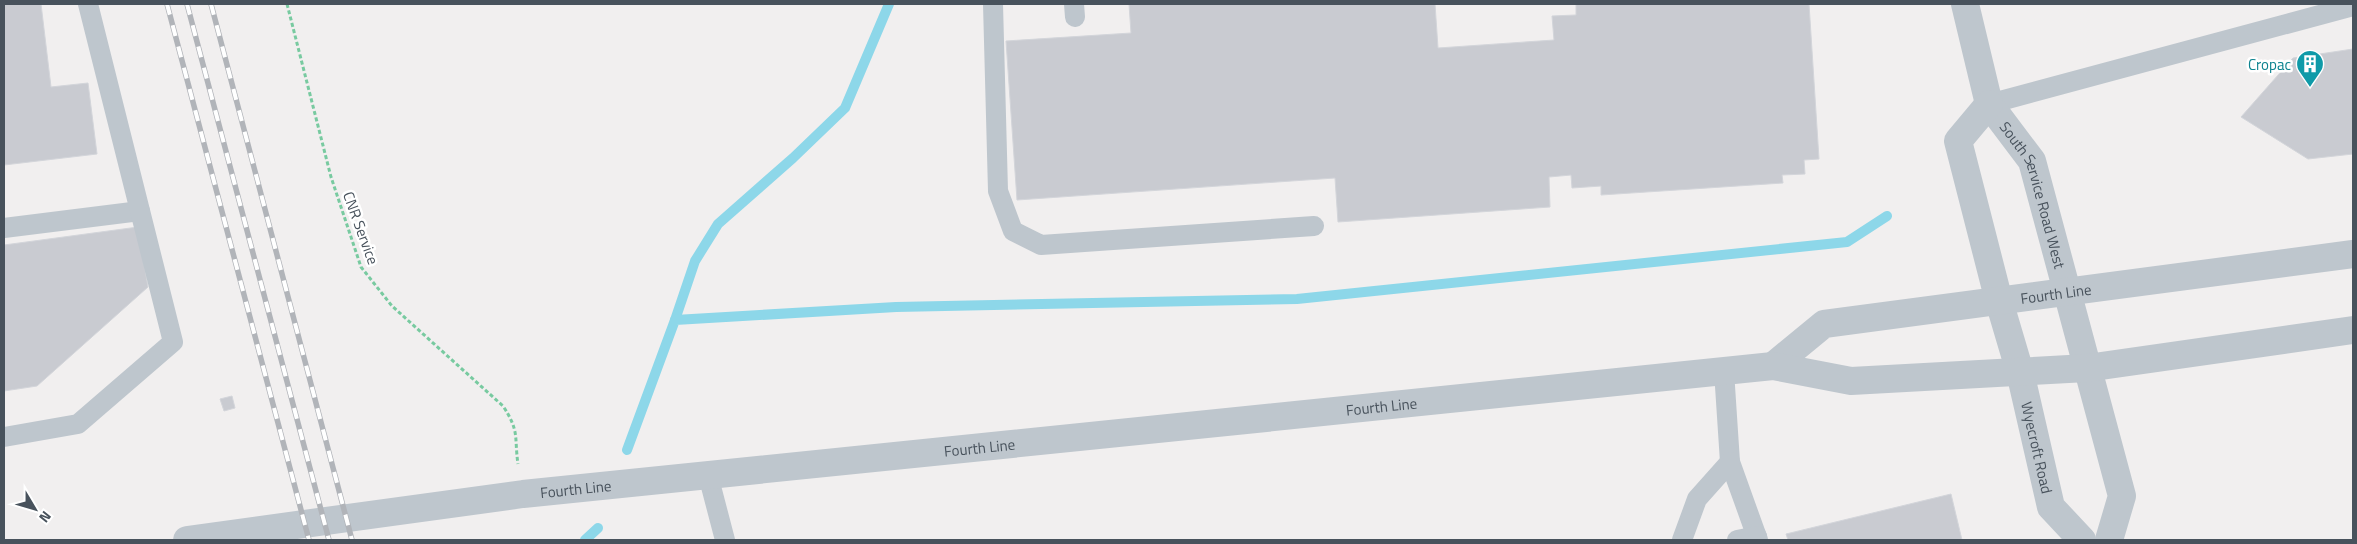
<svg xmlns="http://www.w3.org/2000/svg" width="2357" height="544" font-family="'Titillium Web',sans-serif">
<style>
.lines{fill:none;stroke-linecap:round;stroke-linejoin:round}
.stream{stroke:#8dd7e9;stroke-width:10}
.building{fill:#c9cbd1;stroke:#d3d5da}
.path{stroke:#78caa0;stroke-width:3;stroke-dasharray:4 2.5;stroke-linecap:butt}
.service{stroke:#bec6cd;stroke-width:20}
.tertiary{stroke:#bec6cd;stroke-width:28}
.rail-casing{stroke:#b1b4b9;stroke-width:5.5}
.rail{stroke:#fff;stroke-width:4;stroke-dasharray:11;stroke-linecap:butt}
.labels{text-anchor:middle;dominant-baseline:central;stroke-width:5;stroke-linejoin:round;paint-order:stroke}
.culture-label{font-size:15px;fill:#0d838f;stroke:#fff;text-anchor:end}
.street-label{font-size:15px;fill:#48525c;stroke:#fff}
</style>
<rect width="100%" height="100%" fill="#f1efef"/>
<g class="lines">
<g class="stream">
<path d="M675 320 695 261 718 224 793 158 845 108 889 4"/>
<path d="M627 450 675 320 896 307 1297 299 1847 242 1887 216"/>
<path d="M585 540 598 528"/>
</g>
</g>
<g class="building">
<path d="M4 4H41L51 87 88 83 97 154 4 165Z"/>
<path d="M1129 4H1435L1438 48 1554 40 1552 16 1576 15V4H1809L1819 159 1804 160 1805 174 1782 175 1783 183 1601 195V186L1572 188 1571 175 1549 177 1550 207 1338 222 1335 178 1017 200 1006 41 1131 33Z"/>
<path d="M2353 49V154L2308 159 2241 117 2293 58Z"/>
<path d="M138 227 148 287 37 386 4 391V245Z"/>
<path d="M232 396 235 408 224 411 220 399Z"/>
<path d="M1951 494 1962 540H1788L1786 534Z"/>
</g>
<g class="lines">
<path class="path" d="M287 4 331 177 361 267 392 306 503 406C520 432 514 436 518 464"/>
<g class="service">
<path d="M993 4 998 191 1013 231 1041 245 1314 226"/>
<path d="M1074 4 1075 17"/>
<path d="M1989 104 2353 6"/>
<path d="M4 228 140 211"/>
<path d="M1724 371 1730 462 1758 540"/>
<path d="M4 437 78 424 173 342 88 4"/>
<path d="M708 475 725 540"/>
<path d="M1682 540 1697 499 1730 462"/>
<path d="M1737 540 1757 536"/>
</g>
<g class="tertiary">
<path id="s1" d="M1965 4 1989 104 2032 161 2122 496 2109 540"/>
<path id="s2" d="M1989 104 1958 141 1999 301 2020 372 2051 507 2082 540"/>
<path id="s3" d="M1773 366 1824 324 2353 254"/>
<path id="s4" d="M187 540 523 494 1773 366 1851 381 2087 368 2353 330"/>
</g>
<defs>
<g id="rail">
<path d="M167 4 309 540"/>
<path d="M187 4 329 540"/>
<path d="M211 4 352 540"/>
</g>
</defs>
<use href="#rail" class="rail-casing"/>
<use href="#rail" class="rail"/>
</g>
<defs>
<symbol id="building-pin" viewBox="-11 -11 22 30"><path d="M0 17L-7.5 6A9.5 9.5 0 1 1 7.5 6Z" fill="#0f9aa8" stroke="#fff"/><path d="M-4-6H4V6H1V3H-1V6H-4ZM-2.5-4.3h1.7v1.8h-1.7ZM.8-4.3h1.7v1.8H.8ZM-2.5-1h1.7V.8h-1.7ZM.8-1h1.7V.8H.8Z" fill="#fff"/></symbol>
</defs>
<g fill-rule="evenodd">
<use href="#building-pin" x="2294" y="48" width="32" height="43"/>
</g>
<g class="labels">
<g class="culture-label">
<text x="2291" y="64">Cropac</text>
</g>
<g class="street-label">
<text stroke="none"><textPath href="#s1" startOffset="206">South Service Road West</textPath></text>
<text transform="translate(361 228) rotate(70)">CNR Service</text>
<text stroke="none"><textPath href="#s3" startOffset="300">Fourth Line</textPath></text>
<text stroke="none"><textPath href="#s4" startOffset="1202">Fourth Line</textPath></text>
<text stroke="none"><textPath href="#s4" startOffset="798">Fourth Line</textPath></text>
<text stroke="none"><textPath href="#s2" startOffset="365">Wyecroft Road</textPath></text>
<text stroke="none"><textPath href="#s4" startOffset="392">Fourth Line</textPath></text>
</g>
</g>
<rect width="2357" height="544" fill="none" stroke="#48525c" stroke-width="10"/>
<g transform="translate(35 509) rotate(128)" stroke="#ffffff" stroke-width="4" paint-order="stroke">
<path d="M0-4L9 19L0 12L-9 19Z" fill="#48525c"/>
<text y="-8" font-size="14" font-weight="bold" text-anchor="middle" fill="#48525c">N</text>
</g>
</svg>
